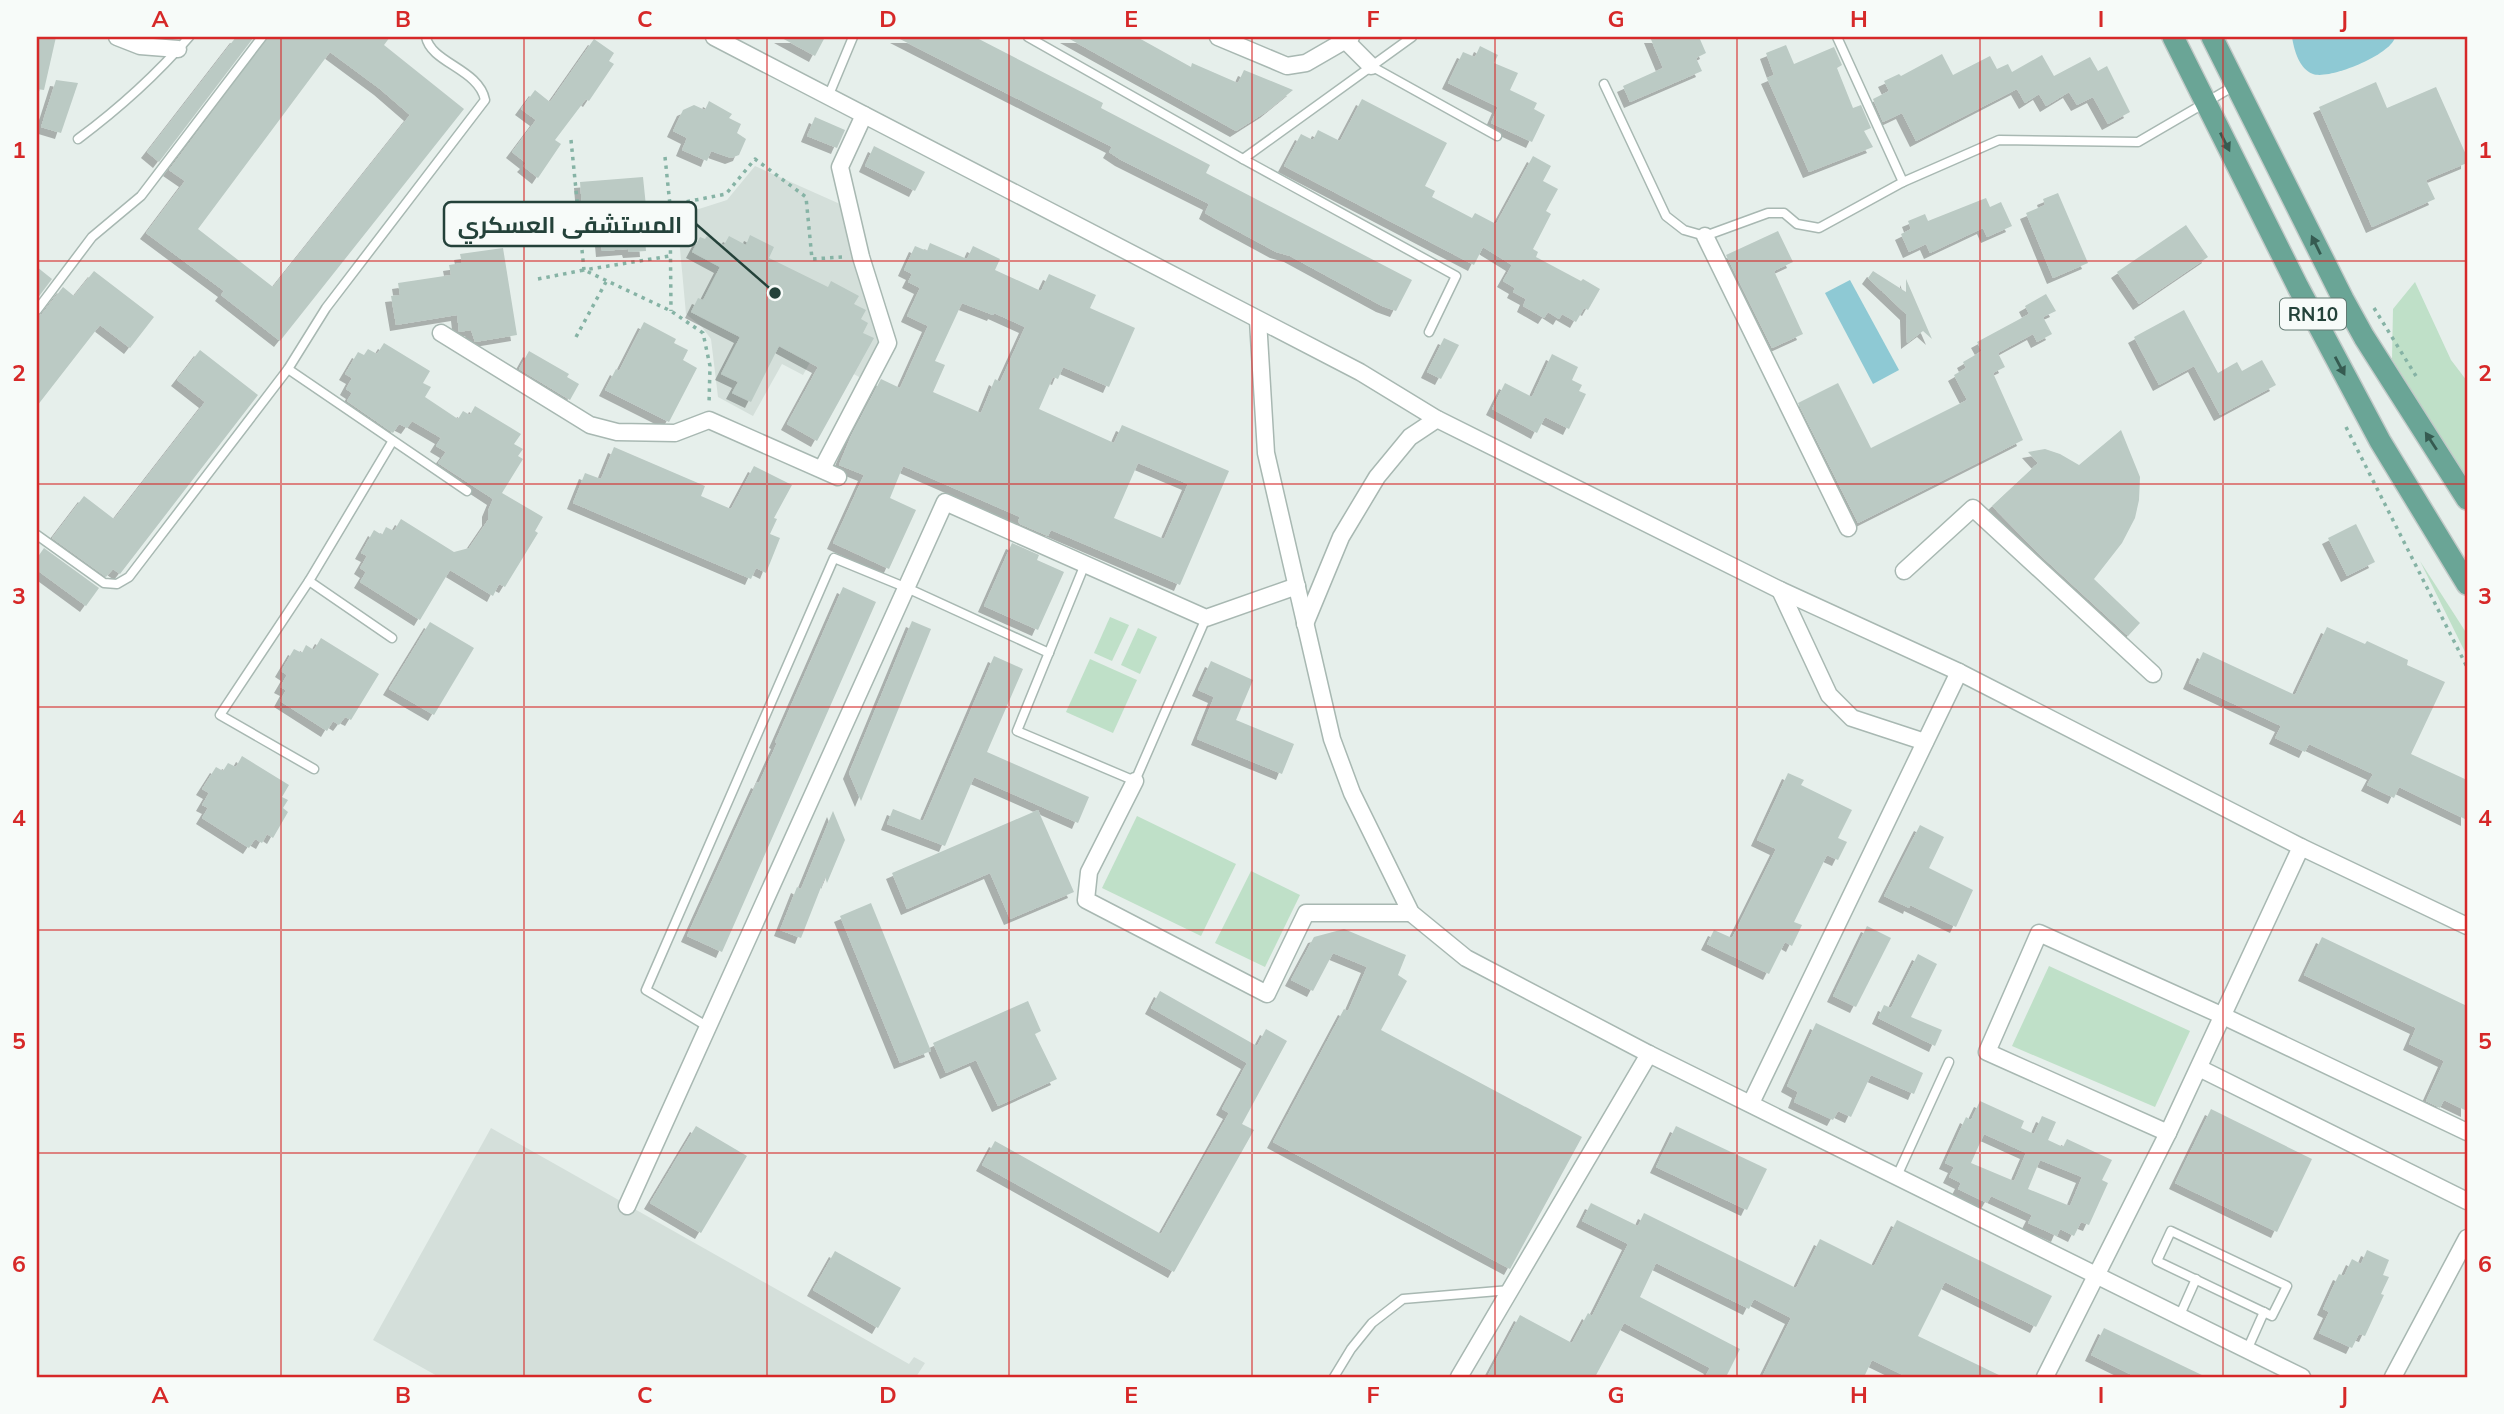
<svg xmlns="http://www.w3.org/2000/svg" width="2504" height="1414" font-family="Mulish,Cairo,sans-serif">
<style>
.built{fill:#d4dfda}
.green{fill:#bfe0c8}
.water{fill:#8ec9d4}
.building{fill:#bbcac4;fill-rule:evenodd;filter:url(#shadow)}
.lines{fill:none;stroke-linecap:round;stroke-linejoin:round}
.lane-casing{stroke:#a8b8b2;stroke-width:11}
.street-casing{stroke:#a8b8b2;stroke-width:19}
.primary-casing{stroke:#c2cac8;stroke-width:24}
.path{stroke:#86b3a5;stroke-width:3.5;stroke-dasharray:3.5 5;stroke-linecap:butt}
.lane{stroke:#fff;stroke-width:8}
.street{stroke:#fff;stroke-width:16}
.primary{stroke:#6aa596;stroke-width:21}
.oneway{fill:#365b51}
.grid{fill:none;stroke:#d62828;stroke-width:2;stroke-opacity:0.55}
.labels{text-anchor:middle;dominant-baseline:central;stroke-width:6;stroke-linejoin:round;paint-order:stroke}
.shield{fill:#f7fbf9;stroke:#637a73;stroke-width:2}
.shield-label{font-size:19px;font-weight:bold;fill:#24423a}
.leader{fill:none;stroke:#24423a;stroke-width:2.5}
.callout-dot{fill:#24423a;stroke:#f7fbf9;stroke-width:2.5}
.callout{fill:#f7fbf9;stroke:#24423a;stroke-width:2.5}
.callout-label{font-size:23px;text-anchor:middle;font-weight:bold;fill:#24423a}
.neatline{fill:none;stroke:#d62828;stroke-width:2.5}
.grid-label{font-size:23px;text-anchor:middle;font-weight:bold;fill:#d62828}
</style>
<defs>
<filter id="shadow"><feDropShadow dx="-6" dy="6" stdDeviation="0" flood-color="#0004"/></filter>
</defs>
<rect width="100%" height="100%" fill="#e6efeb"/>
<g class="built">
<path d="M755 166 840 204 880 344 861 378 815 353 803 375 782 364 753 416 718 397 711 339 702 327 686 314 677 216 727 200Z"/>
<path d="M491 1128 909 1364 914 1357 925 1363 916 1377H439L373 1340Z"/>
</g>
<g class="green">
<path d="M2415 282 2451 360 2467 381V479L2392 359 2393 309Z"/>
<path d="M2420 561 2467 634V656Z"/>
<path d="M1110 617 1129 625 1112 661 1094 653Z"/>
<path d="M1138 628 1157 637 1140 674 1121 665Z"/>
<path d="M1090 659 1137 680 1113 733 1066 712Z"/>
<path d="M1137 816 1236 864 1201 936 1102 888Z"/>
<path d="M1251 871 1300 895 1265 967 1215 943Z"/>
<path d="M2049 966 2190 1031 2155 1107 2012 1046Z"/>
</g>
<g class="water">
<path d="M2292 37H2395C2392 54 2330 80 2313 74 2299 69 2294 50 2292 37Z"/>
<path d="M1850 280 1899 370 1873 384 1825 293Z"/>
</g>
<g class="building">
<path d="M37 37H56L44 90 37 89Z"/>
<path d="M236 37H254L159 162 147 152Z"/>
<path d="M268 37H390L384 45 464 109 280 341 221 295 224 291 146 233 185 181 169 170ZM330 52 380 89 410 115 273 287 198 229Z"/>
<path d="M780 37H825L815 56Z"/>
<path d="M896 37H975L1103 103 1101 108 1210 165 1206 173 1412 280 1396 311 1382 306 1290 256 1276 252 1217 220 1205 213 1209 204 1121 160 1109 152 1112 147Z"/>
<path d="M1066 37H1137L1191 67 1192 63 1238 83 1244 70 1293 90 1266 112 1236 131Z"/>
<path d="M1650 37H1699L1706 53 1696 58 1702 71 1630 102 1623 86 1663 68Z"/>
<path d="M594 39 614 53 609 61 614 64 589 101 586 99 555 140 561 144 538 178 523 166 526 163 512 152 536 120 521 109 535 90 550 102Z"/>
<path d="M1786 45 1794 64 1834 47 1842 65 1837 68 1853 108 1861 105 1871 128 1864 131 1873 147 1809 172 1767 78 1774 75 1766 53Z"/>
<path d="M1480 46 1498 55 1494 63 1518 73 1510 90 1537 103 1534 109 1545 115 1532 142 1491 123 1498 107 1448 83 1463 52 1475 57Z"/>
<path d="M1942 54 1953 75 1990 56 1997 69 2008 64 2012 72 2042 55 2054 76 2090 57 2098 71 2107 66 2130 112 2108 124 2093 97 2077 105 2069 92 2046 106 2039 94 2025 103 2017 89 1916 141 1902 113 1883 122 1873 99 1889 91 1884 81 1899 74 1901 76Z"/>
<path d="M56 80 78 83 61 133 41 127Z"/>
<path d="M2376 82 2387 108 2436 87 2467 157V163L2426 180 2435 199 2372 227 2319 107Z"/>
<path d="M1362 99 1447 143 1425 186 1435 191 1432 197 1472 218 1475 213 1496 224 1533 156 1551 166 1543 181 1558 189 1546 211 1551 214 1533 249 1538 252 1536 257 1581 281 1583 279 1600 289 1588 310 1584 308 1576 322 1562 314 1559 319 1548 312 1544 318 1523 306 1526 299 1513 292 1515 288 1503 281 1512 265 1483 247 1474 265 1284 166 1301 134 1313 140 1318 130 1340 141Z"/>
<path d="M709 101 732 114 729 118 741 124 737 133 746 139 739 155 731 158 711 151 707 161 682 150 687 138 673 131 683 110 694 105 705 110Z"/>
<path d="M815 117 845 130 837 148 807 136Z"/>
<path d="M874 146 925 172 915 191 865 166Z"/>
<path d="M643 177 648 226H644L646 251 629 252 628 249 602 251 599 218 583 219 580 182Z"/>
<path d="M2058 193 2088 263 2053 278 2026 213 2045 205 2043 199Z"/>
<path d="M1986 198 1990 207 2001 202 2012 226 1987 237 1983 228 1930 253 1926 244 1909 252 1901 234 1911 229 1908 221 1925 214 1928 221Z"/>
<path d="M2186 225 2208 257 2139 304 2117 272Z"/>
<path d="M1778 231 1793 262 1774 271 1803 334 1772 348 1726 255Z"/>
<path d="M750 235 774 247 769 258 828 287 831 281 859 296 854 304 866 310 861 319 868 323 863 333 874 338 817 441 787 424 818 367 779 346 751 402 732 393 738 382 721 374 740 337 691 312 698 298 703 300 720 267 692 252 700 237 705 239 707 236 724 245 729 236 746 245Z"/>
<path d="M930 243 967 259 973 246 1000 259 995 270 1041 291 1049 274 1096 295 1090 308 1135 328 1109 387 1063 367 1058 379 1053 377 1039 409 1114 443 1122 425 1229 471 1180 585 1051 530 1048 536 1020 524 1018 521 1020 517 903 466 890 498 916 510 889 569 833 543 864 475 839 465 851 436 881 379 900 388 928 326 907 316 920 288 908 282 912 274 904 270 915 246 927 251ZM962 303 993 315 994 313 1025 327 1000 382 995 379 981 413 933 392 945 365 935 361ZM1138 463 1188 484 1164 539 1114 518Z"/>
<path d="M503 248 517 335 475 342 471 330 459 332 457 315 396 325 391 296 400 295 398 283 451 275 449 265 462 263 460 254Z"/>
<path d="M37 267 52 279 37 299Z"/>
<path d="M94 271 154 317 130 348 100 325 37 406V316L42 314 63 287 74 296Z"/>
<path d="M1873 271 1906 292V279L1932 339 1923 331 1907 343 1906 314 1868 278Z"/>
<path d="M2046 294 2056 311 2043 317 2052 334 2037 342 2033 334 1998 353 2005 367 1993 373 2023 440 1858 523 1798 403 1838 383 1871 448 1967 400 1954 375 1966 368 1963 362 1982 351 1977 342 2029 314 2025 306Z"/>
<path d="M2184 310 2218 373 2237 362 2242 371 2262 360 2276 385 2220 415 2194 366 2159 385 2134 337Z"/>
<path d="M644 322 676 339 674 343 688 350 683 360 697 368 669 422 605 390 616 369 619 371Z"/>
<path d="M1444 338 1459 345 1441 379 1427 372Z"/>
<path d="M384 343 430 371 423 383 431 387 425 397 458 419 463 411 470 415 475 406 521 434 514 444 523 449 518 456 523 459 502 493 543 517 535 531 538 533 505 587 499 584 493 596 450 570 420 620 360 582 366 572 360 568 367 556 361 553 374 530 382 535 386 527 394 531 401 519 454 552 469 548 488 520V511L493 499 438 463 446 452 436 446 441 438 412 421 407 428 399 424 393 433 347 401 352 393 346 389 352 378 345 374 358 352 364 355 368 349 377 354Z"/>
<path d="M200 350 258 395 120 574 113 569 106 577 52 538 84 496 114 519 205 402 177 380Z"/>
<path d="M529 351 569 374 567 377 579 384 570 400 519 369Z"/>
<path d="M1552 354 1578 367 1572 380 1582 385 1579 391 1586 394 1569 429 1545 417 1537 433 1492 409 1505 383 1532 397Z"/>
<path d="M2121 430 2140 477 2139 500 2135 518 2122 543 2094 579 2140 623 2128 636 2039 554 1992 506 2038 463 2028 452 2045 449 2060 454 2079 465Z"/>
<path d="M614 447 705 486 701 496 731 509 754 466 792 485 774 518 777 519 770 534 780 538 766 573 756 568 751 579 573 503 585 473 601 479Z"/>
<path d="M2356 524 2375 562 2347 576 2328 538Z"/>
<path d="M1012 543 1039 555 1037 560 1064 572 1038 630 984 606Z"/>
<path d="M44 548 99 588 86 606 37 570V558Z"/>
<path d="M843 587 876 602 722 952 687 936 757 782 759 783 777 743 775 742Z"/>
<path d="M912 621 931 629 861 801 849 773Z"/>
<path d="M430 622 474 648 434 715 389 689Z"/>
<path d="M2327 627 2365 644 2367 641 2408 660 2407 665 2445 682 2411 754 2467 780V820L2399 787 2394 798 2367 785 2373 774 2309 744 2305 752 2275 738 2281 726 2189 683 2203 652 2295 695Z"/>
<path d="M321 638 379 674 351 720 345 717 339 725 333 721 327 731 280 701 286 690 280 687 287 675 281 671 294 649 302 653 306 645 314 650Z"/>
<path d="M994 656 1023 669 987 752 1089 797 1078 823 974 777 945 846 887 824 893 809 923 821Z"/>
<path d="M1211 661 1253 680 1236 720 1294 744 1282 774 1197 739 1214 697 1198 690Z"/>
<path d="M242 756 289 785 282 797 288 800 283 808 288 812 273 838 267 834 262 843 255 839 249 848 202 818 208 808 202 805 209 793 202 789 216 767 223 771 228 763 236 767Z"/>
<path d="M1788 773 1804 780 1801 785 1852 810 1838 838 1847 842 1838 860 1827 855 1794 922 1802 925 1792 946 1785 942 1769 974 1707 944 1714 930 1732 938 1776 849 1757 840Z"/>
<path d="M1038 810 1074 892 1010 919 990 873 907 909 892 873Z"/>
<path d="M833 811 845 840 827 883 825 877 801 938 780 930 797 887 801 889Z"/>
<path d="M1920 825 1944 837 1929 868 1973 890 1956 927 1910 905 1909 908 1884 896Z"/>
<path d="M871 903 931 1051 900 1063 840 916Z"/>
<path d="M1867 926 1891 938 1856 1007 1833 996Z"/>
<path d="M1344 929 1406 955 1398 975 1407 981 1381 1030 1582 1137 1510 1269 1273 1142 1344 1009 1348 1011 1367 967 1333 953 1313 991 1291 980 1314 937Z"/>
<path d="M2322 937 2467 1006V1111L2444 1100 2440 1108 2426 1101 2444 1061 2409 1044 2416 1028 2304 975Z"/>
<path d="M1918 954 1937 964 1911 1017 1942 1030 1935 1046 1878 1018 1884 1005 1891 1008Z"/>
<path d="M1160 991 1257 1046 1266 1029 1287 1041 1242 1124 1254 1130 1174 1272 982 1165 995 1141 1161 1234 1229 1113 1222 1109 1247 1063 1151 1008Z"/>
<path d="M1028 1001 1041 1031 1035 1034 1057 1079 998 1106 976 1060 946 1073 933 1043Z"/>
<path d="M1816 1023 1923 1073 1914 1094 1871 1075 1851 1117 1838 1111 1833 1120 1794 1102 1798 1092 1787 1086Z"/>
<path d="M1980 1101 2024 1121 2021 1128 2034 1134 2042 1116 2056 1122 2048 1140 2063 1147 2067 1139 2112 1160 2102 1180 2108 1183 2089 1225 2081 1222 2074 1236 2060 1229 2057 1236 2028 1223 2032 1215 1991 1196 1987 1203 1958 1189 1961 1183 1949 1177 1954 1167 1945 1163 1966 1117 1971 1120ZM1984 1134 2026 1153 2014 1181 1971 1163ZM2040 1160 2082 1177 2070 1206 2028 1189Z"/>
<path d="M2211 1109 2312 1159 2277 1232 2175 1183Z"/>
<path d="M696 1126 747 1156 701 1233 650 1203Z"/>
<path d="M1676 1126 1767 1169 1747 1210 1656 1167Z"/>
<path d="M1591 1203 1638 1226 1644 1213 1796 1288 1820 1239 1874 1266 1897 1220 2052 1296 2036 1327 1945 1282 1918 1336 2003 1377H1907L1872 1360 1864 1377H1762L1791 1318 1754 1299 1749 1309 1656 1263 1640 1297 1740 1349 1726 1377H1705L1710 1368 1624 1323 1595 1377H1487L1520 1315 1572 1343 1588 1313 1592 1316 1628 1244 1582 1221Z"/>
<path d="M2367 1250 2389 1260 2383 1275 2389 1277 2381 1294 2384 1295 2365 1336 2359 1334 2352 1348 2319 1333 2329 1312 2323 1309 2339 1274 2344 1276 2352 1259 2361 1264Z"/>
<path d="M835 1251 901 1288 878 1328 813 1290Z"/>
<path d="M2104 1328 2206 1377H2136L2091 1355Z"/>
</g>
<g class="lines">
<defs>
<g id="lane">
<path d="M1028 37 1243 159 1456 276 1429 332"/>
<path d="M1837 37 1903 182"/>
<path d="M1371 66 1497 136"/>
<path d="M1604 84 1666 216 1684 230 1705 236 1768 213H1784L1797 224 1819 228 1903 182 1999 140 2138 142 2234 86"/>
<path d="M828 97 853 37"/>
<path d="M78 139C117 110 157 74 189 37"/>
<path d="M1243 159 1412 37"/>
<path d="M37 310 92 237 141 196 262 37"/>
<path d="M288 369 467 491"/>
<path d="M37 535 104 583 117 584 129 577 288 369 326 308 485 100C479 69 431 63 426 37"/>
<path d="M1085 564 1017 731 1135 781 1206 618"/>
<path d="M309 581 220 715 314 769"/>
<path d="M392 638 309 581 392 442"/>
<path d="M710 1028 646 990 834 558 907 588 1049 653"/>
<path d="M1897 1176 1949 1062"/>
<path d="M2171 1231 2287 1286 2272 1316 2157 1261Z"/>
<path d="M2179 1317 2196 1279"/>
<path d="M2247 1350 2264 1312"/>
<path d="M1334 1377 1351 1349 1372 1323 1403 1299 1510 1290"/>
</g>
<g id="street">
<path d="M117 37 140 46 178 49"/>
<path d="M714 37 1360 372 1437 419 1780 590 1959 672 2301 847 2467 926"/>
<path d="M1218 37 1287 66 1306 63 1351 37"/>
<path d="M1346 41 1371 66"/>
<path d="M1705 236 1848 528"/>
<path d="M1258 320 1266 453 1332 739 1352 793 1411 913 1466 958 1649 1054 2302 1377"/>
<path d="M441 333 590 425 617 432 675 433 709 420 838 477"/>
<path d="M822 469 888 343 861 257 840 167 864 115"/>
<path d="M1904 571 1973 508 2153 674"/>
<path d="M1780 590 1829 695 1852 718 1925 742"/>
<path d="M1305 624 1341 537 1377 477 1410 437 1437 419"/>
<path d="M1135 781 1089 872 1086 900 1267 994 1306 913H1411"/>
<path d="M2199 1068 2467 1201"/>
<path d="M1751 1103 1959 672"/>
<path d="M2168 1133 1987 1052 2039 933 2221 1015 2467 1132"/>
<path d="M627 1206 945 502 1206 618 1297 586"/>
<path d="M1459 1377 1649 1054"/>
<path d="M2045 1377 2168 1133 2301 847"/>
<path d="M2393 1377 2467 1238"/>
</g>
<g id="primary">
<path d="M2173 37 2298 287 2380 441 2467 584"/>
<path d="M2212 37 2343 299 2364 337 2467 499"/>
</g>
</defs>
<use href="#lane" class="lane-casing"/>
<use href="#street" class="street-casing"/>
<use href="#primary" class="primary-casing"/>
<g class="path">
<path d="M571 140 584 270 670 256"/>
<path d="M665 157 670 205 671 311"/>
<path d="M670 205 726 194 755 159 806 197 812 259 842 257"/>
<path d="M538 279 584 270 671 311 703 333 710 366 709 404"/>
<path d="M2374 308 2416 376"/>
<path d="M576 337 606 282"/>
<path d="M2346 427 2467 667"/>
</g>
<use href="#lane" class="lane"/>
<use href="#street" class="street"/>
<use href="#primary" class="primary"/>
</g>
<defs><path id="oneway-solid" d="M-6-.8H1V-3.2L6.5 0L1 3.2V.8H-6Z" transform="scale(1.75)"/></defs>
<g class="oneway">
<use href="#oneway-solid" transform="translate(2225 142) rotate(63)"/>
<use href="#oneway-solid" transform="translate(2316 245) rotate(-116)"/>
<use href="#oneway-solid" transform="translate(2340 366) rotate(62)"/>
<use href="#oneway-solid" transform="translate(2431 441) rotate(-123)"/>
</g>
<path class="grid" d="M281 37V1377M524 37V1377M767 37V1377M1009 37V1377M1252 37V1377M1495 37V1377M1737 37V1377M1980 37V1377M2223 37V1377M37 261H2467M37 484H2467M37 707H2467M37 930H2467M37 1153H2467"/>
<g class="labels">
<rect class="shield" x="2280" y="298.5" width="66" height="31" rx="5"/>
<g class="shield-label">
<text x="2313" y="314">RN10</text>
</g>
</g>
<path class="leader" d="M775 293L696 224"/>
<circle class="callout-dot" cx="775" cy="293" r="7"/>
<rect class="callout" x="444" y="202" width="252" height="44" rx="7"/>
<g class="callout-label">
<text x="570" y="233">المستشفى العسكري</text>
</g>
<rect width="2504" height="1414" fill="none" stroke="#f7fbf9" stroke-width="77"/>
<rect x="38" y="38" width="2428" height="1338" class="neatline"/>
<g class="grid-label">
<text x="160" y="27">A</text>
<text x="403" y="27">B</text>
<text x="645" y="27">C</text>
<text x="888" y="27">D</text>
<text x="1131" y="27">E</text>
<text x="1373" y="27">F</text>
<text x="1616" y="27">G</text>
<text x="1859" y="27">H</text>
<text x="2101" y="27">I</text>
<text x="2344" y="27">J</text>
<text x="19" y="158">1</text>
<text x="2485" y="158">1</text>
<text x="19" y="381">2</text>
<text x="2485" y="381">2</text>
<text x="19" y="604">3</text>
<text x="2485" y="604">3</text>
<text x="19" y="826">4</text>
<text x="2485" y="826">4</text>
<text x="19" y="1049">5</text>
<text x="2485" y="1049">5</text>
<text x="19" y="1272">6</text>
<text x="2485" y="1272">6</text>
<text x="160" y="1403">A</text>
<text x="403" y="1403">B</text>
<text x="645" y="1403">C</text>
<text x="888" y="1403">D</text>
<text x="1131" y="1403">E</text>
<text x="1373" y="1403">F</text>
<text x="1616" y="1403">G</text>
<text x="1859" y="1403">H</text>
<text x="2101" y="1403">I</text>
<text x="2344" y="1403">J</text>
</g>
</svg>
